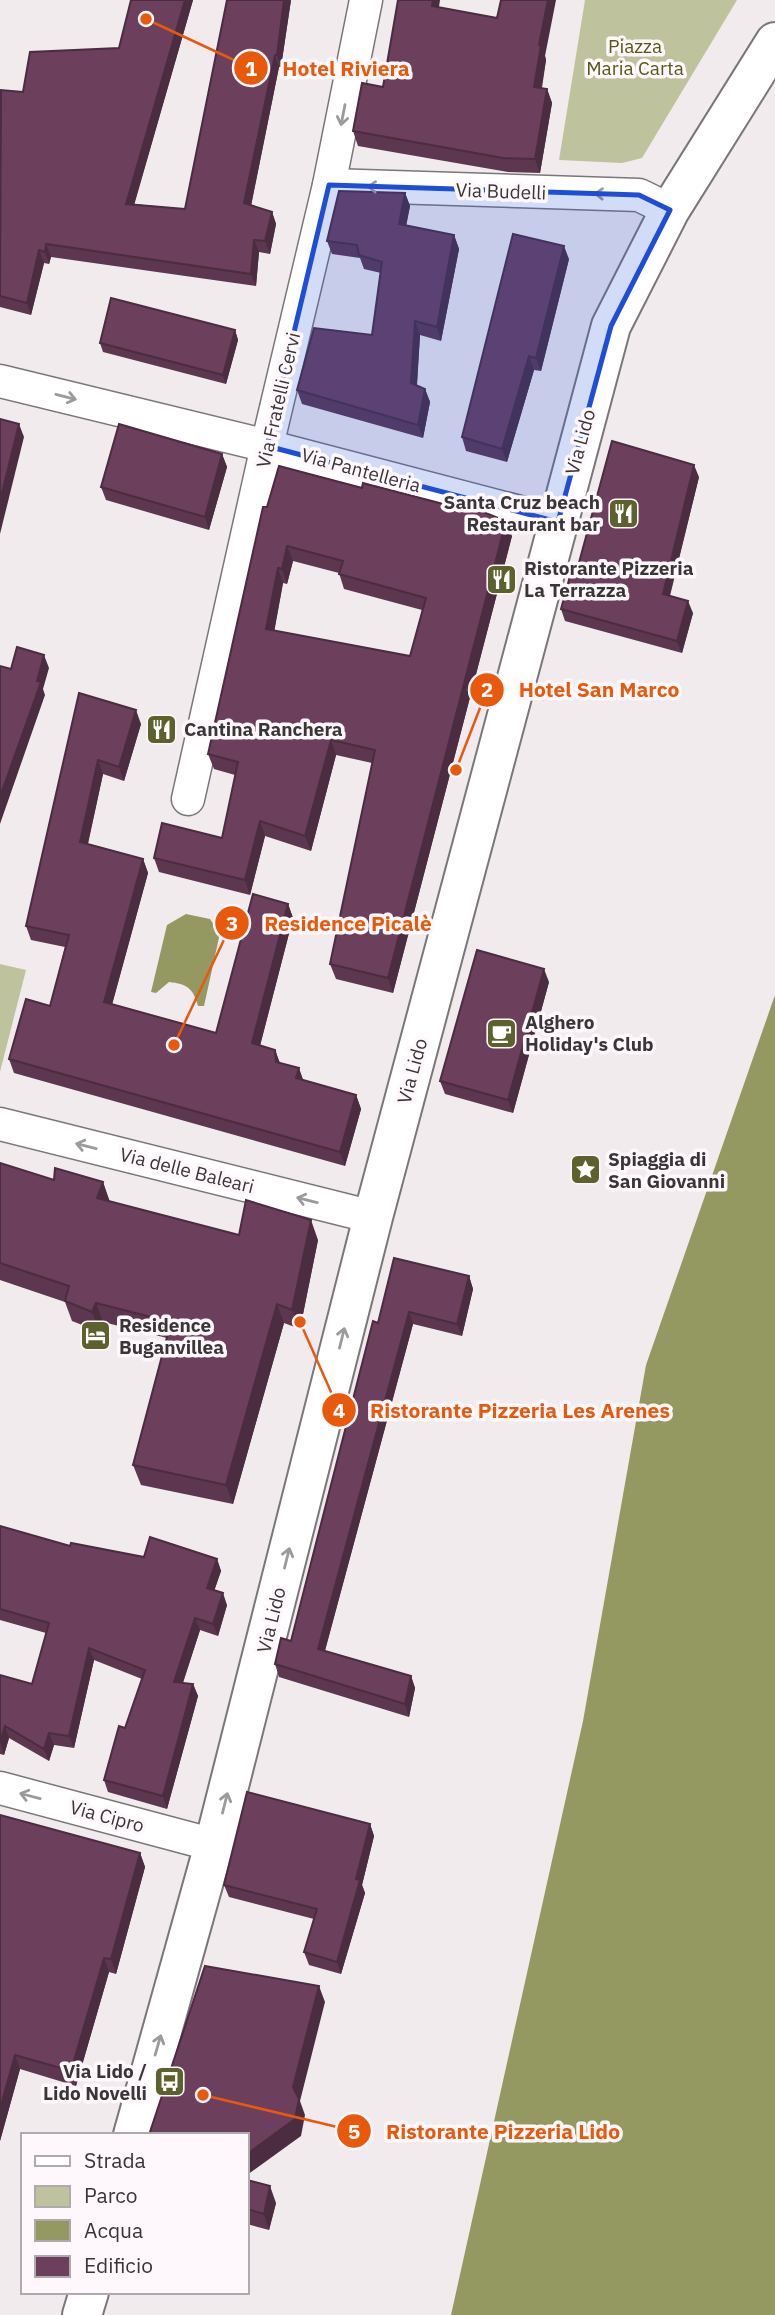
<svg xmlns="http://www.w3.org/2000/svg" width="775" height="2315" font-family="'IBM Plex Sans',sans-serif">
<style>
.green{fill:#bfc39d}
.water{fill:#949962}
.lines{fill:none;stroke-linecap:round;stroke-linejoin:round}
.minor-casing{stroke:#7b7679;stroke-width:35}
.tertiary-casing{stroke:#7b7679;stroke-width:42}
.minor{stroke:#fff;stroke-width:32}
.tertiary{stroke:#fff;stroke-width:38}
.wall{fill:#5d364f;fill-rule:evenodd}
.shaded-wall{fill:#4c2c40}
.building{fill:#6c3f5c;stroke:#4c2c40;stroke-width:2;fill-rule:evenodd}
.oneway{stroke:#9c9a9c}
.marked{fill:#1d4ed8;fill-opacity:0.2;stroke:#1d4ed8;stroke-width:5;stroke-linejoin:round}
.labels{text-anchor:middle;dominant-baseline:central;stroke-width:7;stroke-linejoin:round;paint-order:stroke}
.park-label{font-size:19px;fill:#545818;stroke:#fef8fc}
.street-label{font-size:19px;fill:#393638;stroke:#fef8fc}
.poi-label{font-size:19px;font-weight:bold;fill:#393638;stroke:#fef8fc;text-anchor:start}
.leader{fill:none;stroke:#e8590c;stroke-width:2.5}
.callout-dot{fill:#e8590c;stroke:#fef8fc;stroke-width:2.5}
.mark-label{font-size:21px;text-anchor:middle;font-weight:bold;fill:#fff}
.callout-label{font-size:21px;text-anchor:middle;font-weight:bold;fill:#e8590c;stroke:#fef8fc;stroke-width:7;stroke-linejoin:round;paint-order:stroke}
</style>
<rect width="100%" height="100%" fill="#f1ebee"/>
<g class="green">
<path d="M585 0H737L642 158 622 163 559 160Z"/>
<path d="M0 964 26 970 0 1072Z"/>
</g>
<g class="water">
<path d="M186 914 210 919 220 933 204 1006H198C193 988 187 984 169 982L156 993 151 992 167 925Z"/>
<path d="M775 995V2315H451L583 1721 646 1365Z"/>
</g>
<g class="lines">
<defs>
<g id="minor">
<path d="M329 185 639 195 670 210"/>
<path d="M0 381 267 446 558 522"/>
<path d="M188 799 267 446 329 185 366 0"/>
<path d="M0 1124 373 1217"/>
<path d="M0 1788 214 1845"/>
</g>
<g id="tertiary">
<path d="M133 2135 214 1845 373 1217 611 326 670 210 775 42"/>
<path d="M82 2315 89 2292"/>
</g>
</defs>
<use href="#minor" class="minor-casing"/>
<use href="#tertiary" class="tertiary-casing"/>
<use href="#minor" class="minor"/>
<use href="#tertiary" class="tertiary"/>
</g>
<g class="wall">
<path d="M131 0H193L134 204 185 209 291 0 281 67H279L251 205 272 212 276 224 270 254 259 252 256 286 51 257 49 264 44 263 31 315 0 307V114L23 92 119 48Z"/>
<path d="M439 8 545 56 546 60 542 88 547 89 552 103 540 173 508 172 358 146 353 131 383 87Z"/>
<path d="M405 193 410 206 406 225 454 235 459 249 441 341 420 335 417 386 425 389 430 402 423 438 302 404 297 390 372 335 381 273 364 269 360 258 332 254 327 241Z"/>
<path d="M569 259 541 371 534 370 507 462 466 451 462 437Z"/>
<path d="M235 330 238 340 226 384 103 352 100 343Z"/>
<path d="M222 454 227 467 209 530 106 500 101 487Z"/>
<path d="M699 477 670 596 693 613 682 653 565 621 561 609 577 570Z"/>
<path d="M263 507 512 536 393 993 336 979 330 964 372 763 336 755 311 851 265 836 250 895 159 872 154 858 222 838 235 775 214 769 208 754ZM293 561 339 573 344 589 422 610 410 656 274 631 283 583 287 584Z"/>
<path d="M79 693 141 724 124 781 103 774 88 844 143 859 148 873 112 1004 216 1033 288 904 293 918 260 1046 275 1050 280 1063 303 1080 356 1095 361 1109 345 1166 14 1073 9 1059 50 1006 65 947 31 940 26 926Z"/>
<path d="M549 982 513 1113 445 1094 440 1081Z"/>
<path d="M0 1163 54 1180 103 1182 109 1201 239 1235 318 1240 300 1329 284 1323 233 1504 141 1485 133 1465 167 1338 103 1322 100 1332 72 1321 65 1302 0 1280Z"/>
<path d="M469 1276 473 1289 462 1336 413 1324 325 1651 411 1676 415 1688 409 1717 279 1677 275 1664 291 1641 378 1323Z"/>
<path d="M0 1526 70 1546 144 1557 217 1559 221 1571 214 1591 227 1605 218 1636 200 1630 183 1683 193 1684 198 1696 167 1809 108 1792 104 1780 125 1728 142 1679 94 1660 74 1748 54 1745 49 1761 9 1738 4 1755 0 1754V1675L32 1684 46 1633 0 1620Z"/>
<path d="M0 1815 140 1853 145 1867 116 1974 109 1972 76 2086 20 2069 0 2141Z"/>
<path d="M370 1824 374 1836 362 1885 365 1893 341 1974 309 1965 304 1952 314 1919 229 1897 224 1885Z"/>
<path d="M247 2180 276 2203 269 2230 247 2224Z"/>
</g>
<g class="shaded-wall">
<path d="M185 0H193L131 216 126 204Z"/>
<path d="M284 0H291L281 67 277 55Z"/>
<path d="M433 0H440L437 20 432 6Z"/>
<path d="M548 0H556L545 56 546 60 539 101 534 87 539 45Z"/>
<path d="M275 55 279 67 249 216 244 203Z"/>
<path d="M547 89 552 103 540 173 535 159Z"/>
<path d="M405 193 410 206 404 237 399 224Z"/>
<path d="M272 212 276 224 270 254 265 241Z"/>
<path d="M454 235 459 249 441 341 437 327Z"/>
<path d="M254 240 259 252 256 286 251 274Z"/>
<path d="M46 244 51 257 49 264 45 252Z"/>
<path d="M564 246 569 259 541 371 536 358Z"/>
<path d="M39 250 44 263 31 315 27 303Z"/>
<path d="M415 321 420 335 416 397 411 383Z"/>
<path d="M235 330 238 340 226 384 223 375Z"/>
<path d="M529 356 534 370 507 462 502 449Z"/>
<path d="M425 389 430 402 423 438 418 425Z"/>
<path d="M19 424 24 437 0 534V501Z"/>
<path d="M222 454 227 467 209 530 205 517Z"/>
<path d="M694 465 699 477 667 606 663 594Z"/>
<path d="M506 521 512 536 393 993 388 978Z"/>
<path d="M287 546 293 561 287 584 282 569Z"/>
<path d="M278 568 283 583 272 644 266 629Z"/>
<path d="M688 601 693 613 682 653 677 641Z"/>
<path d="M44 655 49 668 43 689 45 695 0 824V797Z"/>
<path d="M136 710 141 724 124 781 119 767Z"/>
<path d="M331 740 336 755 311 851 305 836Z"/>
<path d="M98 760 103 774 85 856 80 842Z"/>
<path d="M260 821 265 836 250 895 245 880Z"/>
<path d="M143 859 148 873 109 1016 104 1002Z"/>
<path d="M288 904 293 918 257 1057 252 1043Z"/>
<path d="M544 969 549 982 513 1113 508 1100Z"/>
<path d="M275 1050 280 1064 276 1062Z"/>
<path d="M299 1068 304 1082 296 1078Z"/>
<path d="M356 1095 361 1109 345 1166 340 1152Z"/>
<path d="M103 1182 110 1202 97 1198Z"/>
<path d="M311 1220 318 1240 300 1329 292 1310Z"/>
<path d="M469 1276 473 1289 462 1336 457 1324Z"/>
<path d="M96 1303 103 1322 100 1332 92 1312Z"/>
<path d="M277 1304 284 1323 233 1504 226 1485Z"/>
<path d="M409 1312 413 1324 322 1661 318 1649Z"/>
<path d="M217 1559 221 1571 211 1600 207 1588Z"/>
<path d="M223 1593 227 1605 218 1636 213 1624Z"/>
<path d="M195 1618 200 1630 179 1694 174 1682Z"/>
<path d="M89 1648 94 1660 74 1748 69 1736Z"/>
<path d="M411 1676 415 1688 409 1717 405 1704Z"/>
<path d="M193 1684 198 1696 167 1809 163 1796Z"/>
<path d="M5 1726 9 1738 4 1755 0 1742Z"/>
<path d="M49 1733 54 1745 49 1761 44 1749Z"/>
<path d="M370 1824 374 1836 362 1885 365 1893 341 1974 337 1962Z"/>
<path d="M140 1853 145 1867 116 1974 111 1959Z"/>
<path d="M104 1958 109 1972 76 2086 71 2071Z"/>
<path d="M319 1986 325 2002 300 2101 305 2115 301 2136 247 2175V2154L293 2087Z"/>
<path d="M15 2055 20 2069 0 2141V2109Z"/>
<path d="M270 2186 276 2203 269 2230 264 2214Z"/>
</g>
<g class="building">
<path d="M131 0H185L126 204 185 209 227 0H284L277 55H275L244 203 272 212 265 241 254 240 251 274 46 244 45 252 39 250 27 303 0 296 1 90 23 92 30 52 119 48Z"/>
<path d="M398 0H433L432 6 497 18 501 0H548L539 45 541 46 534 87 547 89 535 159 503 158 353 131 362 83 383 87Z"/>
<path d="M339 191 405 193 399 224 454 235 437 327 415 321 411 383 425 389 418 425 297 390 314 328 372 335 382 262 359 255 357 245 327 241Z"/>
<path d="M513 234 564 246 536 358 529 356 502 449 462 437Z"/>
<path d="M111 298 235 330 223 375 100 343Z"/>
<path d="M0 419 19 424 0 501Z"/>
<path d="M119 424 222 454 205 517 101 487Z"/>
<path d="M612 441 694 465 663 594 688 601 677 641 561 609 572 569 577 570Z"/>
<path d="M279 466 362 488 363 483 451 506 453 500 506 521 388 978 330 964 375 750 331 740 305 836 260 821 245 880 154 858 162 823 222 838 238 762 208 754 263 507H267ZM287 546 343 561 339 574 426 598 410 656 266 629 278 568 282 569Z"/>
<path d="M17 647 44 655 37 681 41 682 0 797V666L11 669Z"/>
<path d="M79 693 136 710 119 767 98 760 80 842 143 859 104 1002 216 1033 253 894 288 904 252 1043 275 1050 276 1062 299 1068 296 1078 356 1095 340 1152 9 1059 26 999 50 1006 69 935 26 926Z"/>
<path d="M477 950 544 969 508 1100 440 1081Z"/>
<path d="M0 1163 54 1180 55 1168 103 1182 97 1198 239 1235 246 1200 311 1220 292 1310 277 1304 226 1485 133 1465 171 1322 96 1303 92 1312 65 1301 69 1286 0 1263Z"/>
<path d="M394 1258 469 1276 457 1324 409 1312 318 1649 411 1676 405 1704 275 1664 281 1638 291 1641 373 1321 378 1323Z"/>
<path d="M0 1526 70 1546 71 1543 144 1557 150 1537 217 1559 207 1588 223 1593 213 1624 195 1618 174 1682 193 1684 163 1796 104 1780 119 1726 125 1728 145 1670 89 1648 69 1736 49 1733 44 1749 5 1726 0 1742V1675L32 1684 49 1623 0 1609Z"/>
<path d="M247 1792 370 1824 356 1879 360 1880 337 1962 304 1952 317 1909 224 1885Z"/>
<path d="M0 1815 140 1853 111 1959 104 1958 71 2071 15 2055 0 2109Z"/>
<path d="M205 1966 319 1986 293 2087 299 2099 295 2119 247 2154V2135H149Z"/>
<path d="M247 2180 270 2186 264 2214 247 2209Z"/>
</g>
<defs><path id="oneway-shaft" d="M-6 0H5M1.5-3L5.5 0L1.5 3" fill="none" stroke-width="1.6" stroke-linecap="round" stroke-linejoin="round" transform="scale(1.75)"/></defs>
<g class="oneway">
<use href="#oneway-shaft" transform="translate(343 115) rotate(101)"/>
<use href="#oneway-shaft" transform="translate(378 187) rotate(-178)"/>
<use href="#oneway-shaft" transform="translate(605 194) rotate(-178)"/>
<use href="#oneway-shaft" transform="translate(66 397) rotate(14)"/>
<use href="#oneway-shaft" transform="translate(86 1146) rotate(-166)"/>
<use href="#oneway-shaft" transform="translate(307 1200) rotate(-166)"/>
<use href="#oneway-shaft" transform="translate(342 1338) rotate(-76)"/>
<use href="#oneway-shaft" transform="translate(287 1558) rotate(-76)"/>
<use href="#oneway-shaft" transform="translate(30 1796) rotate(-165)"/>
<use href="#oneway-shaft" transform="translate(225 1803) rotate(-76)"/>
<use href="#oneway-shaft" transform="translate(158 2045) rotate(-74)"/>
</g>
<path class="marked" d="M329 185 639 195 670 210 611 326 558 522 267 446Z"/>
<defs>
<symbol id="restaurant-square" viewBox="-11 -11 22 22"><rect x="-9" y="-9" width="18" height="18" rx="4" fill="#5d612e" stroke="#fef8fc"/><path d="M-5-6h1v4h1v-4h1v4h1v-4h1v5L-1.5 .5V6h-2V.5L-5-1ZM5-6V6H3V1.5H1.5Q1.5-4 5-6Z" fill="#fff"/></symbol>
<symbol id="cafe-square" viewBox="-11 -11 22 22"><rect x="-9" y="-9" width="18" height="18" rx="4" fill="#5d612e" stroke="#fef8fc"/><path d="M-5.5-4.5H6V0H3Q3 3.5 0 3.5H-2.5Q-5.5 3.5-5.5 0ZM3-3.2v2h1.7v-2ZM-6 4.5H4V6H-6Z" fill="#fff"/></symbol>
<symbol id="sight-square" viewBox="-11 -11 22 22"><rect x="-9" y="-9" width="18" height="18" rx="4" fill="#5d612e" stroke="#fef8fc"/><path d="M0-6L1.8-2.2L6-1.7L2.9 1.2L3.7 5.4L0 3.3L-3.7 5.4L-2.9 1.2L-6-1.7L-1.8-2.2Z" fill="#fff"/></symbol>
<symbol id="hotel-square" viewBox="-11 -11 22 22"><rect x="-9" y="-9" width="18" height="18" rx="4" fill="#5d612e" stroke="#fef8fc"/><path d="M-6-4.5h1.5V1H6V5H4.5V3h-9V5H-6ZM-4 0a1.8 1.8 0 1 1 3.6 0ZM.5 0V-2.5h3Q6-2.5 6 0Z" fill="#fff"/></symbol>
<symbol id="bus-square" viewBox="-11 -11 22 22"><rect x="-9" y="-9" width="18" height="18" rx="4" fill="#5d612e" stroke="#fef8fc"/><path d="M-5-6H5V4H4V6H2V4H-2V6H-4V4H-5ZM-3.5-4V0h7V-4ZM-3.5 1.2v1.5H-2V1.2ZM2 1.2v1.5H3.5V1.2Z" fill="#fff"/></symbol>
</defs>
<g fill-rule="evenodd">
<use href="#restaurant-square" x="606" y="496" width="35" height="35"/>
<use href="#restaurant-square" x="484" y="562" width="35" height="35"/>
<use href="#restaurant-square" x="144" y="712" width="35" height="35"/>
<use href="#cafe-square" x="484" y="1016" width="35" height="35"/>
<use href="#sight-square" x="568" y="1152" width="35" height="35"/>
<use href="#hotel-square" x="78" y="1318" width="35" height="35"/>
<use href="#bus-square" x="152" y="2064" width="35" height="35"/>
</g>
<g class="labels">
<g class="park-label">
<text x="635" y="46">Piazza<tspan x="635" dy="22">Maria Carta</tspan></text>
</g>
<g class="street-label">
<text transform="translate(501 191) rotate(2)">Via Budelli</text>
<text transform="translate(278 400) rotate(-77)">Via Fratelli Cervi</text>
<text transform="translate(580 442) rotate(-75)">Via Lido</text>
<text transform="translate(361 470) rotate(15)">Via Pantelleria</text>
<text transform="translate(412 1071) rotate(-75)">Via Lido</text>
<text transform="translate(187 1170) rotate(14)">Via delle Baleari</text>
<text transform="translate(271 1620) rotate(-76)">Via Lido</text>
<text transform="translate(107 1816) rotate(15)">Via Cipro</text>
</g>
<g class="poi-label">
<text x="600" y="502" text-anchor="end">Santa Cruz beach<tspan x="600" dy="22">Restaurant bar</tspan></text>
<text x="524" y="568">Ristorante Pizzeria<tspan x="524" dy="22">La Terrazza</tspan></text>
<text x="184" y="729">Cantina Ranchera</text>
<text x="525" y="1022">Alghero<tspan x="525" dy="22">Holiday's Club</tspan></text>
<text x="608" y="1159">Spiaggia di<tspan x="608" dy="22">San Giovanni</tspan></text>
<text x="119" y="1325">Residence<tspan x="119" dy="22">Buganvillea</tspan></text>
<text x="147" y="2071" text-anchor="end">Via Lido /<tspan x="147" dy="22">Lido Novelli</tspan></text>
</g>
</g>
<path class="leader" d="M146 19L251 68M456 770L487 690M174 1045L232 923M300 1322L339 1410M203 2095L354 2131"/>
<g class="callout-dot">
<circle cx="146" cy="19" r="7"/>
<circle cx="456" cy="770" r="7"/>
<circle cx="174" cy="1045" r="7"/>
<circle cx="300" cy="1322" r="7"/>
<circle cx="203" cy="2095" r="7"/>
<circle cx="251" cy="68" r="18"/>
<circle cx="487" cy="690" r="18"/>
<circle cx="232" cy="923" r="18"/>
<circle cx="339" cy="1410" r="18"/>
<circle cx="354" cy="2131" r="18"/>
</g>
<g class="mark-label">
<text x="251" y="76">1</text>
<text x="487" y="697">2</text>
<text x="232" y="931">3</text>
<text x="339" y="1418">4</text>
<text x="354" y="2139">5</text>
</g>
<g class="callout-label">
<text x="346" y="76">Hotel Riviera</text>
<text x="599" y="697">Hotel San Marco</text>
<text x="348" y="931">Residence Picalè</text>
<text x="520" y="1418">Ristorante Pizzeria Les Arenes</text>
<text x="503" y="2139">Ristorante Pizzeria Lido</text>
</g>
<rect x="21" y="2133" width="228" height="161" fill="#fef8fc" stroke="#afaaae" stroke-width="2"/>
<rect x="35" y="2156" width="35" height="10" fill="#ffffff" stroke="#afaaae" stroke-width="2"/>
<text x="84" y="2168" font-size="21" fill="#393638">Strada</text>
<rect x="35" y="2186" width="35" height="21" fill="#bfc39d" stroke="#afaaae" stroke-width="2"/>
<text x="84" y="2203" font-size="21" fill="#393638">Parco</text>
<rect x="35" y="2220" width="35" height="21" fill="#949962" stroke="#afaaae" stroke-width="2"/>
<text x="84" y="2238" font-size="21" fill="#393638">Acqua</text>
<rect x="35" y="2256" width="35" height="21" fill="#6c3f5c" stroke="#afaaae" stroke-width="2"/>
<text x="84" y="2273" font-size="21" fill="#393638">Edificio</text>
</svg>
